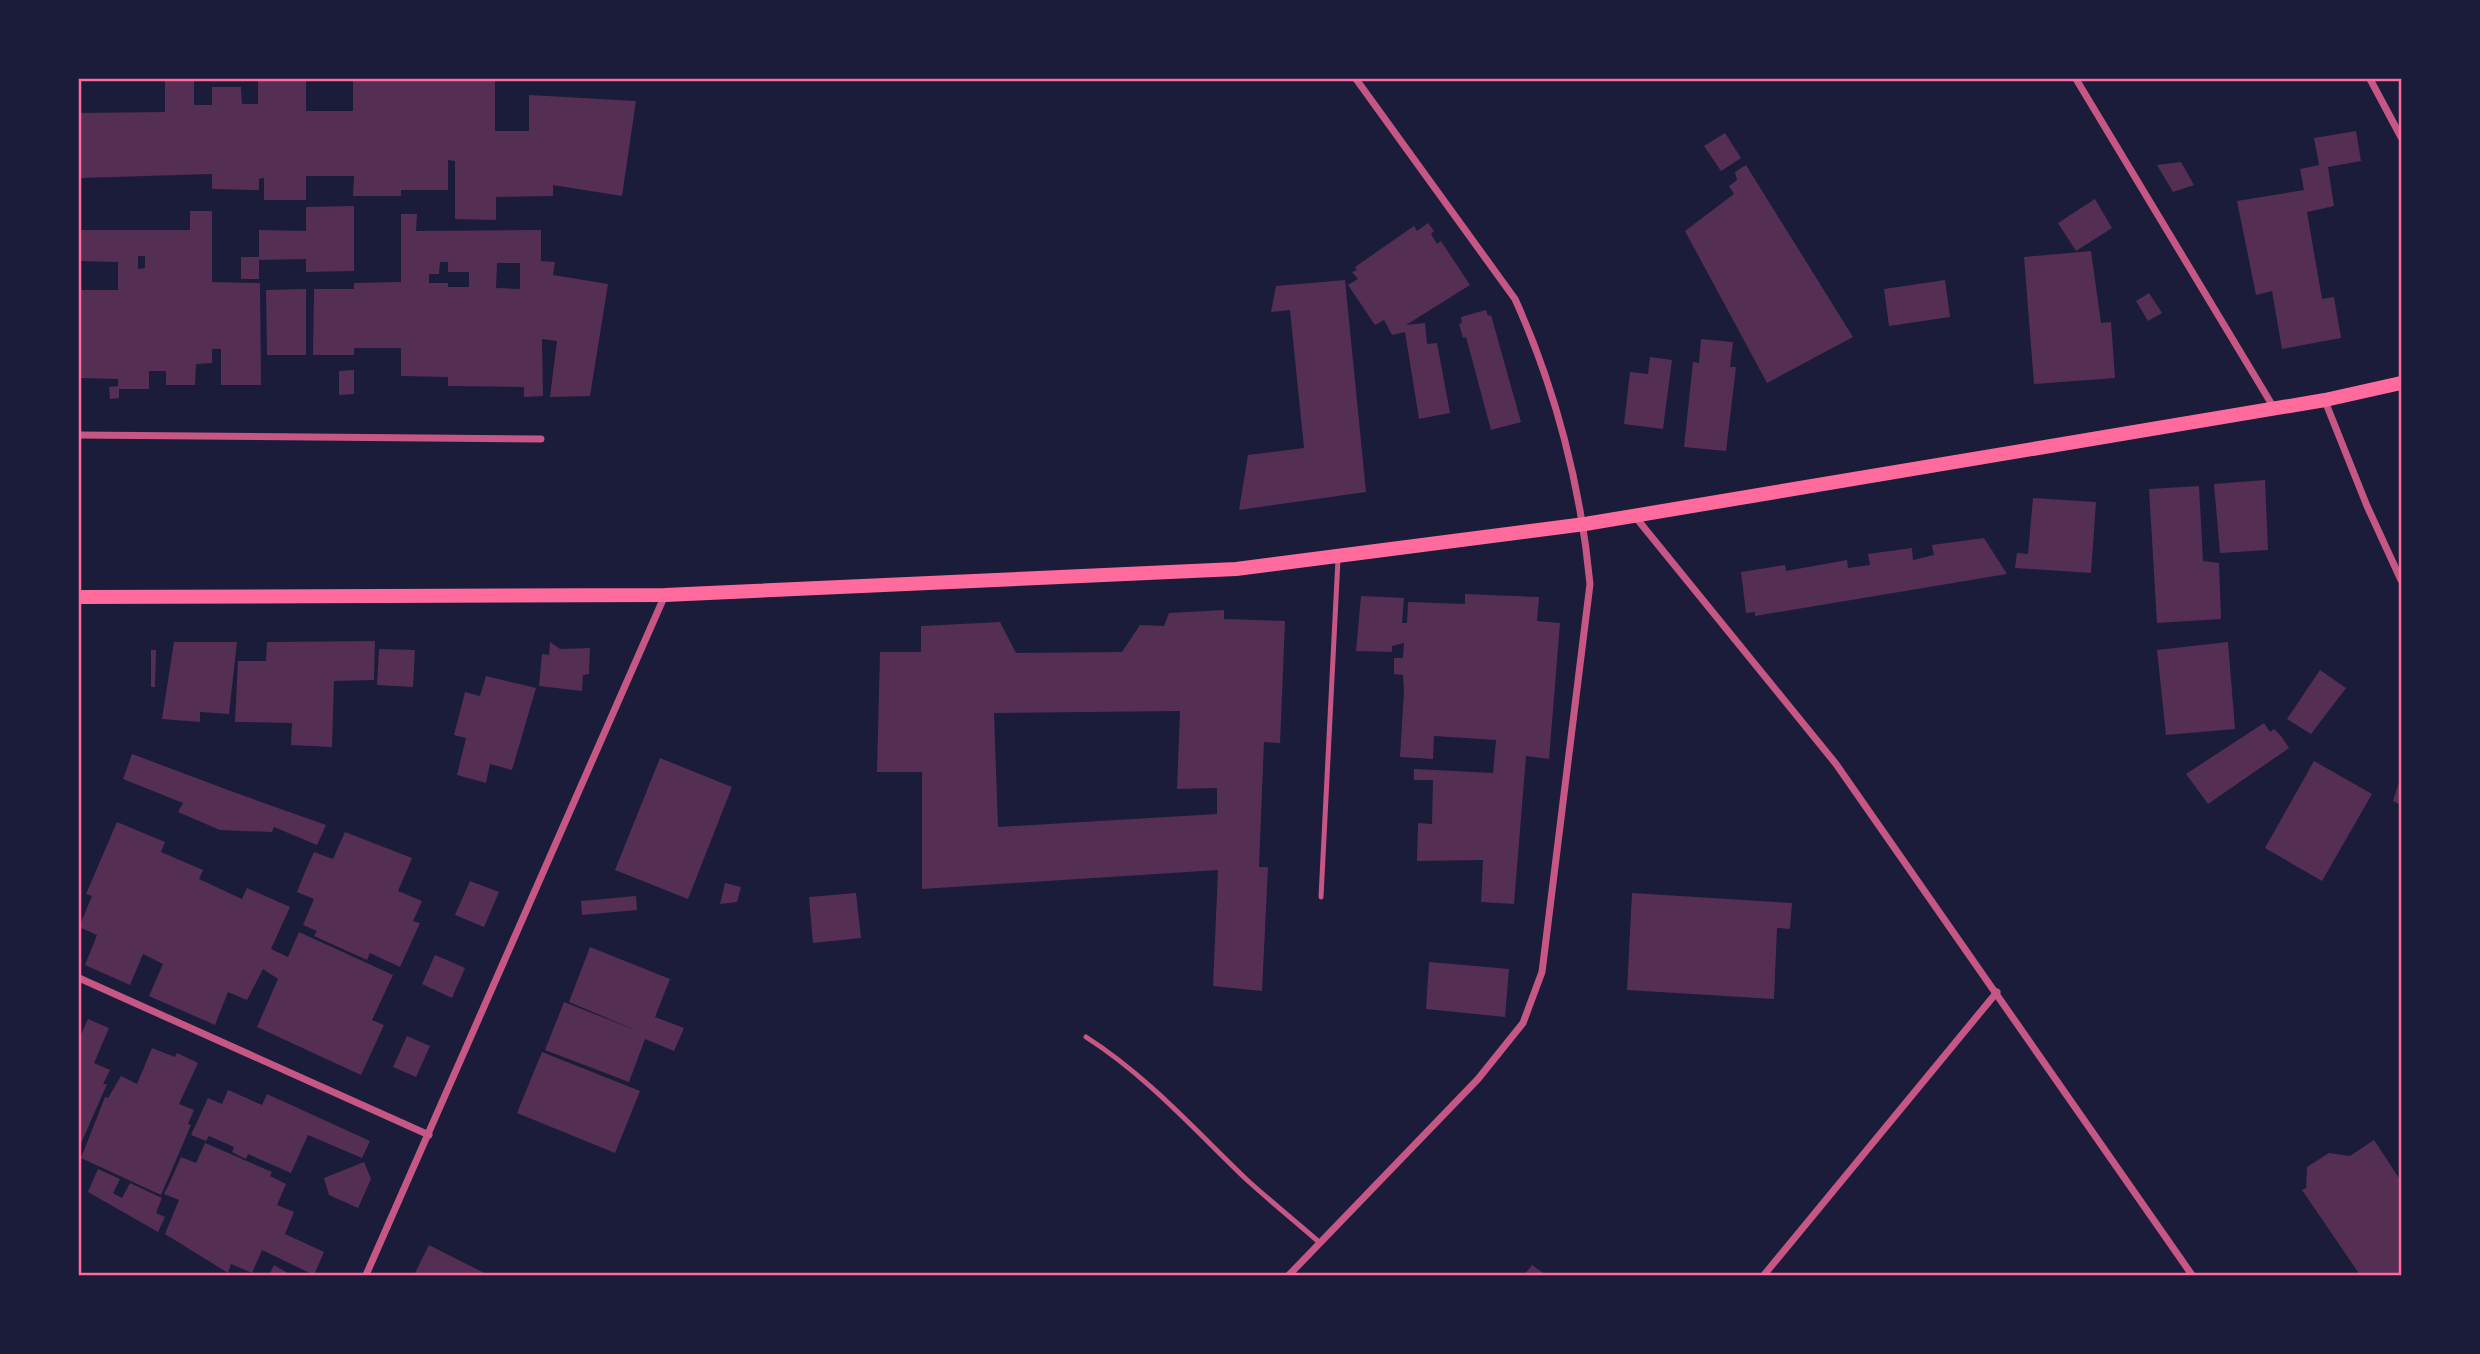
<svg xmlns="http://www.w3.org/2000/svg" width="2480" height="1354" font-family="'PT Sans',sans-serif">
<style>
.building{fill:#542f53;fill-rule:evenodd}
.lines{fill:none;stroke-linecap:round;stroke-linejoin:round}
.service{stroke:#c65784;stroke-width:5}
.minor{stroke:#c65784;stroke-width:7}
.secondary{stroke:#ff6b9d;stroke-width:14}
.neatline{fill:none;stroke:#ff6b9d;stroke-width:2.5}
</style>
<rect width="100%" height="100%" fill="#1b1b3a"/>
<g class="building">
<path d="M165 79H194V105H212V87H241L242 104H258V79H306V111H353V79H495V131H529V95L636 101 622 196 553 185V196L496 197V220L455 219V161L448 160V190H401V196H353L354 176H306V200H264V178L259 179V190L212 189V174L79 178V113L165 112Z"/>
<path d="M2356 131 2361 161 2328 167 2334 206 2307 212 2322 299 2334 297 2341 338 2282 349 2272 291 2256 295 2237 201 2304 190 2300 169 2319 165 2314 138Z"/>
<path d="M1725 133 1741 158 1721 171 1704 146Z"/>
<path d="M2181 162 2194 185 2173 192 2157 165Z"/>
<path d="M1746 165 1853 337 1767 383 1685 231 1734 194 1729 186 1737 180 1735 172Z"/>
<path d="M2095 199 2112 228 2076 251 2058 223Z"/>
<path d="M354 206V271L306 272V259L259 260V279H241V257H259V230L306 231V207Z"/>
<path d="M190 211H212V282L260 283 261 385H221V349H212V363L196 364 195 385H166V371H149V389H119V398L110 399 109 387 118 386V379L79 378V290H118V262L79 261V230H190ZM138 256H145V268L138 269Z"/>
<path d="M401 214H417L416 231 541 230V261L555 262 553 275 608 284 590 396 550 397 557 341 542 339 543 396 524 397V387L448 386V377L401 376V348H354V355H313L314 289H354V283L401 282ZM440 262H448V272H469V287H448V283H429V274H439ZM497 263H520V289L496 288Z"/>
<path d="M1428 223 1434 231 1431 234 1437 244 1441 241 1470 285 1406 325 1425 323 1427 344 1437 343 1450 413 1419 419 1405 332 1392 335 1384 320 1375 325 1348 285 1358 279 1352 272 1357 270 1355 267 1414 226 1417 231Z"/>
<path d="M2091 251 2101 323 2111 322 2115 378 2034 384 2024 257Z"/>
<path d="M1345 280 1366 492 1239 510 1248 455 1304 448 1290 310 1271 312 1276 286Z"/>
<path d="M1945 280 1950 317 1889 326 1884 289Z"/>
<path d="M306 289V355H267L266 290Z"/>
<path d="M2149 293 2162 313 2148 321 2136 301Z"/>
<path d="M1486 310 1488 316 1491 315 1521 422 1491 430 1466 337 1463 338 1459 324 1462 323 1461 317Z"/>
<path d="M1701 339 1733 342 1730 367H1736L1726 451 1684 447 1693 362 1699 363Z"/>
<path d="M1650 357 1672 360 1663 429 1624 424 1630 372 1648 374Z"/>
<path d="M354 370V394L339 395V371Z"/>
<path d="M2265 480 2268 550 2220 553 2214 484Z"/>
<path d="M2199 486 2203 561 2219 563 2221 619 2157 623 2149 489Z"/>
<path d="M2033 498 2096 502 2091 573 2015 568 2017 553 2028 554Z"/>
<path d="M1984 538 2007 574 1755 616V612L1746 613 1741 572 1785 565 1786 571 1847 560 1848 568 1870 565 1868 554 1912 548 1913 560 1934 555 1932 545Z"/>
<path d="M1465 594 1539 597 1537 621 1560 623 1549 759 1526 756 1514 904 1481 902 1483 860 1417 861 1418 823 1432 824 1433 780H1414V769L1493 773 1496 740 1434 736 1433 759 1400 757 1404 691 1403 675 1394 674V658H1403L1404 643 1392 646V652L1356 651 1361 596 1404 598 1402 623H1407L1408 602 1465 604Z"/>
<path d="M1224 610V619L1285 621 1280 743 1264 742 1259 867H1268L1262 991 1213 986 1218 870 922 889V772H877L880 652H921V626L1000 622 1016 653 1122 652 1140 625 1164 626 1169 613ZM1180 711 1177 789 1217 788V814L998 827 994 713Z"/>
<path d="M375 641 374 680 334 681 332 747 291 745 292 723 235 722 238 661H266L267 642Z"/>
<path d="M174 642H237L229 714 200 712V722L162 719Z"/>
<path d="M550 642 560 649 590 648 589 674 583 675 582 691 539 686 542 654 549 655Z"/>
<path d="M2228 642 2235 729 2166 735 2157 650Z"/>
<path d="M379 649 415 650 413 687 377 685Z"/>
<path d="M151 650H156L155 687H151Z"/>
<path d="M2320 670 2346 688 2311 734 2287 719Z"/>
<path d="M486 676 536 688 512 770 490 764 486 783 457 775 466 738 454 735 465 692 480 696Z"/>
<path d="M2264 723 2270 732 2274 729 2281 736 2289 748 2208 804 2186 774Z"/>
<path d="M132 754 236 793 326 825 317 845 274 827 272 832 220 830 178 812 183 803 123 779Z"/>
<path d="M660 758 732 787 688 899 615 870Z"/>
<path d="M2314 761 2372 794 2322 881 2265 848Z"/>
<path d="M2401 776V805L2393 801Z"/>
<path d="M117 822 165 842 161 852 203 870 199 879 242 899 247 888 290 907 271 949 288 957 299 932 393 975 372 1020 384 1025 361 1075 257 1027 278 979 263 969 247 1000 228 992 215 1025 149 996 163 964 143 954 130 985 85 965 97 935 79 927 92 896 86 894Z"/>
<path d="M345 832 412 858 398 891 422 901 413 921 420 923 400 967 370 953 367 960 314 936 317 931 303 925 314 899 297 892 305 872 314 852 333 859Z"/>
<path d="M470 881 499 892 484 927 455 915Z"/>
<path d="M725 883 741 887 737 902 720 904Z"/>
<path d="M856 893 861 938 813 943 809 897Z"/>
<path d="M1632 893 1792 903 1790 929 1777 928 1774 999 1627 990Z"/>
<path d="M636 896 637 910 582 915 581 901Z"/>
<path d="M590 947 670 979 655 1017 684 1028 674 1051 645 1039 629 1082 545 1050 564 1002 640 1032 569 1002Z"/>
<path d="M435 955 465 968 452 998 422 984Z"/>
<path d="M1429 962 1509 969 1505 1017 1426 1009Z"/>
<path d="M88 1019 109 1028 94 1063 110 1070 103 1084H107L79 1148V1039Z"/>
<path d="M407 1036 430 1046 416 1077 393 1067Z"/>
<path d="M152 1048 175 1057 177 1053 198 1063 179 1104 194 1110 188 1124 191 1125 161 1195 81 1158 105 1097 108 1098 121 1076 137 1084Z"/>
<path d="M542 1052 640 1091 615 1153 517 1113Z"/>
<path d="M228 1090 262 1105 267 1094 370 1141 362 1158 308 1135 291 1173 248 1154 246 1159 232 1152 234 1147 209 1136 206 1141 191 1135 208 1098 222 1104Z"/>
<path d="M2374 1140 2401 1181V1275H2360L2302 1190 2306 1188 2307 1167 2329 1153 2350 1156Z"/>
<path d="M205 1143 272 1172 270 1176 286 1184 277 1205 294 1212 285 1234 324 1252 314 1275 262 1250 252 1273 231 1264 228 1273 165 1234 179 1200 164 1194 170 1182 181 1157 196 1163Z"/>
<path d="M364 1162 371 1179 358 1208 329 1195 324 1178Z"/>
<path d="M98 1169 120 1179 113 1193 122 1198 130 1183 162 1198 156 1213 165 1217 158 1232 88 1192Z"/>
<path d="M429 1245 488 1275H414Z"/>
<path d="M274 1265 291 1275H269Z"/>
<path d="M1532 1265 1546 1275H1524Z"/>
</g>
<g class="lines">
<g class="service">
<path d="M1321 897 1338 559"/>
<path d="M1086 1037C1147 1076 1194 1129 1246 1179 1270 1201 1295 1221 1319 1242"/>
</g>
<g class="minor">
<path d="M2076 79 2274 408"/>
<path d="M2370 79 2401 137"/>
<path d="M2325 401 2367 506 2401 580"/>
<path d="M79 435 541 439"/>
<path d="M1633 514 1836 764 2192 1275"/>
<path d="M79 978 429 1135"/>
<path d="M366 1275 665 595"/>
<path d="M1289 1275 1478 1079 1523 1023 1542 972 1590 584C1581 487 1555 387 1515 299L1356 79"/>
<path d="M1764 1275 1997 992"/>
</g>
<path class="secondary" d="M79 597 665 595 1236 569 1585 524 2325 400 2401 383"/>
</g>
<rect width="2480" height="1354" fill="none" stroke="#1b1b3a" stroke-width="161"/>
<rect x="80" y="80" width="2320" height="1194" class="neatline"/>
</svg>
